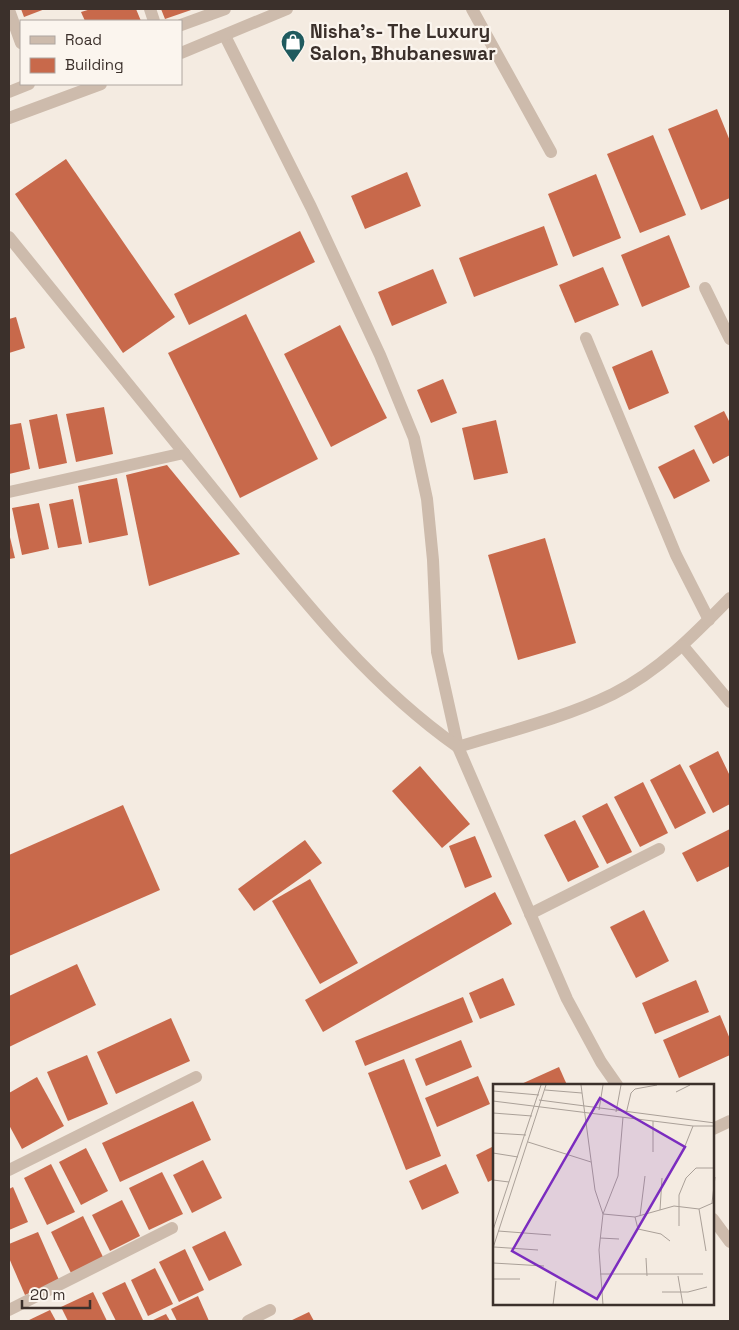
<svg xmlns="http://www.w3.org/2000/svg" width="739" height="1330" font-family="'Space Grotesk',sans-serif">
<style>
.building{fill:#c8694b}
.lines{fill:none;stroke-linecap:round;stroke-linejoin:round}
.minor{stroke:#cdbbac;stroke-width:12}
.labels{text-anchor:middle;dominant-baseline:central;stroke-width:4.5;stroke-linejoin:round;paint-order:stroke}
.poi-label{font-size:19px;font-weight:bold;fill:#3b302b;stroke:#fbf5ee;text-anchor:start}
.inset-road{fill:none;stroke:#aaa098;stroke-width:1}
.view{fill:#7b2cbf;fill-opacity:0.15;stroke:#7b2cbf;stroke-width:2.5}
.inset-edge{fill:none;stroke:#3b302b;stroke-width:2.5}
</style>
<rect width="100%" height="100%" fill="#f4ebe1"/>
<g class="building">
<path d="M21 9H45L24 17Z"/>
<path d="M91 9H136L141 21H85L81 12Z"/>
<path d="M161 9H194L165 19Z"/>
<path d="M717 109 730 141V198L701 210 668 129Z"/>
<path d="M653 135 686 215 640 233 607 154Z"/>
<path d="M66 159 175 317 123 353 15 194Z"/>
<path d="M407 172 421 206 365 229 351 196Z"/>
<path d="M596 174 621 238 573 257 548 194Z"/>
<path d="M544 226 558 265 474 297 459 258Z"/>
<path d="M300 231 315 262 189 325 174 294Z"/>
<path d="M669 235 690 287 642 307 621 255Z"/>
<path d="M603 267 619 305 575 323 559 285Z"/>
<path d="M433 269 447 303 392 326 378 292Z"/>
<path d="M246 314 318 459 240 498 168 353Z"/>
<path d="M16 317 25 348 9 353V319Z"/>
<path d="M340 325 387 418 331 447 284 354Z"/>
<path d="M652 350 669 393 629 410 612 367Z"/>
<path d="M443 379 457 413 431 423 417 390Z"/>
<path d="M104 407 113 454 76 462 66 414Z"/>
<path d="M724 411 730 423V455L713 464 694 426Z"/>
<path d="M57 414 67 463 39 469 29 420Z"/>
<path d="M496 420 508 473 474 480 462 428Z"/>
<path d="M21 423 30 469 9 474V425Z"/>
<path d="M694 449 710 481 674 499 658 467Z"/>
<path d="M167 465 240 554 149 586 126 475Z"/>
<path d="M117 478 128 535 89 543 78 486Z"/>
<path d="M73 499 82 544 58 548 49 504Z"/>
<path d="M39 503 49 549 22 555 12 508Z"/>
<path d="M9 533 15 558 9 559Z"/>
<path d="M545 538 576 643 518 660 488 555Z"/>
<path d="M718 751 730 776V804L713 813 689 766Z"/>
<path d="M680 764 706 813 675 829 650 780Z"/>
<path d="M420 766 470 824 442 848 392 791Z"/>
<path d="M643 782 668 833 640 847 614 797Z"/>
<path d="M607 803 632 852 607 864 582 816Z"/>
<path d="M123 805 160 890 9 956V855Z"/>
<path d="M575 820 599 867 568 882 544 835Z"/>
<path d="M730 829V866L697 882 682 853Z"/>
<path d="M475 836 492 877 465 888 449 846Z"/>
<path d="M305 840 322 863 254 911 238 889Z"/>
<path d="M310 879 358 963 320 984 272 901Z"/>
<path d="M495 892 512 924 323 1032 305 1000Z"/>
<path d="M644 910 669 961 636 978 610 927Z"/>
<path d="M77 964 96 1005 9 1047V996Z"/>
<path d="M503 978 515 1005 480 1019 469 993Z"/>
<path d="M696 980 709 1012 655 1034 642 1003Z"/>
<path d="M463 997 473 1022 365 1066 355 1041Z"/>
<path d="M720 1015 730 1039V1055L679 1078 663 1040Z"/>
<path d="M171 1018 190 1061 116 1094 97 1052Z"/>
<path d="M461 1040 472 1067 426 1086 415 1059Z"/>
<path d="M87 1055 108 1104 68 1121 47 1072Z"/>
<path d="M404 1059 441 1156 406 1170 368 1073Z"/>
<path d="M559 1067 567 1085H519Z"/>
<path d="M478 1076 490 1104 437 1127 425 1098Z"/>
<path d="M37 1077 64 1126 22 1149 9 1125V1093Z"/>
<path d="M193 1101 211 1140 120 1182 102 1143Z"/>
<path d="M494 1146V1179L488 1182 476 1155Z"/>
<path d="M86 1148 108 1191 81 1205 59 1162Z"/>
<path d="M203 1160 222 1198 192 1213 173 1175Z"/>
<path d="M51 1164 75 1212 47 1225 24 1178Z"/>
<path d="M446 1164 459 1193 422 1210 409 1181Z"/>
<path d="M162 1172 183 1214 149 1230 129 1188Z"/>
<path d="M13 1187 28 1222 9 1230V1189Z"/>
<path d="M122 1200 140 1236 110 1251 92 1215Z"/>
<path d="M83 1216 103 1257 71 1273 51 1232Z"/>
<path d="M225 1231 242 1265 209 1281 192 1247Z"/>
<path d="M38 1232 59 1280 25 1295 9 1258V1244Z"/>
<path d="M185 1249 204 1290 179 1302 159 1262Z"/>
<path d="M155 1268 173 1304 148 1316 131 1280Z"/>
<path d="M125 1282 143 1320 140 1321H116L102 1293Z"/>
<path d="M93 1292 107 1321H68L61 1307Z"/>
<path d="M198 1296 209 1321H177L171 1309Z"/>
<path d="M50 1310 56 1321H27Z"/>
<path d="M309 1312 314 1321H290Z"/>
<path d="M166 1314 170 1321H151Z"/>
</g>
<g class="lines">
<g class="minor">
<path d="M150 9 154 21"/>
<path d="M472 9 551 152"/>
<path d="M9 10 21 43"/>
<path d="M181 25 225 9"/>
<path d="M225 36 311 207 380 355 414 438 427 499 433 560 437 652 458 747 567 999 601 1062 617 1085"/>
<path d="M181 53 287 9"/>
<path d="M9 92 29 84"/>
<path d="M9 118 101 84"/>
<path d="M9 237C83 328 156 419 231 511 300 596 367 683 458 747 510 731 564 718 613 694 659 671 695 634 730 598"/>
<path d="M705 288 730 339"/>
<path d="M586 338 676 555 709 620"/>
<path d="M9 492 184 453"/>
<path d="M683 646 730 702"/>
<path d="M530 914 659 849"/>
<path d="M713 1129 730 1121"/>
<path d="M9 1170 196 1077"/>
<path d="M713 1219 730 1242"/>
<path d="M9 1310 172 1228"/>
<path d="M248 1321 270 1310"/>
</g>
</g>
<defs>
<symbol id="shop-pin" viewBox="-11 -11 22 30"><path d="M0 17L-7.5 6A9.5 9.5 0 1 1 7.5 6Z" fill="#1f5a5e" stroke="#fbf5ee"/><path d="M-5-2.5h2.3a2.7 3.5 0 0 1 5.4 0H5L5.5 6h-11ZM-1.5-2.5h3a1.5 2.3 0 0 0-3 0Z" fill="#fff"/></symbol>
</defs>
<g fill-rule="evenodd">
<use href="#shop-pin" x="279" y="28" width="28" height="38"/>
</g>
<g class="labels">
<g class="poi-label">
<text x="310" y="31">Nisha's- The Luxury<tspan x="310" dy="22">Salon, Bhubaneswar</tspan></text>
</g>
</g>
<g transform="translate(493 1084)">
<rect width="221" height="221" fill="#f4ebe1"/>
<path class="inset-road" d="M88 1 102 106 110 130 142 133 181 122 206 125 222 118M52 6 89 9M0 7 46 11M183 8 197 1M46 16 222 39M0 17 200 42H222M106 26 110 1M123 28 128 1M0 29 39 32M133 30 138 9 142 5 164 1M0 49 33 51M35 58 98 78M192 62 200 42M160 68V37M0 69 25 73M0 96 16 98M219 119 222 93M206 125 213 167M167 126 169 94M147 132 152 92M142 133 145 145 168 150 177 157M186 142V111L193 94 203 84H222M0 146 48 1M5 147 58 151M107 154 126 155M1 163 45 166M0 164 53 1M153 174 154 192M0 179 51 182M107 190H210M185 192 190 221M0 195H27M169 208H195L214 203M60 221 63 197M110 221 106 166 110 130 125 92 130 33"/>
<path class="view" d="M107 14 192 63 104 215 19 167Z"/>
<rect width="221" height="221" class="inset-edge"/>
</g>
<rect width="739" height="1330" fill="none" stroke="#3b302b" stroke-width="20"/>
<rect x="20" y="20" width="162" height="65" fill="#fbf5ee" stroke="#aea6a0"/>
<rect x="30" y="36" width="25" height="8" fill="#cdbbac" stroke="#aea6a0"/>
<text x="65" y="45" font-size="15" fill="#3b302b">Road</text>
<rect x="30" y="58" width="25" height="15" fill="#c8694b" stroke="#aea6a0"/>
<text x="65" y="70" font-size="15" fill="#3b302b">Building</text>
<path d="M22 1300v8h68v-8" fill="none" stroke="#3b302b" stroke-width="2.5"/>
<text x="30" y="1300" font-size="15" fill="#3b302b" stroke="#fbf5ee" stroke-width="4" paint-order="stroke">20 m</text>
</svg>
